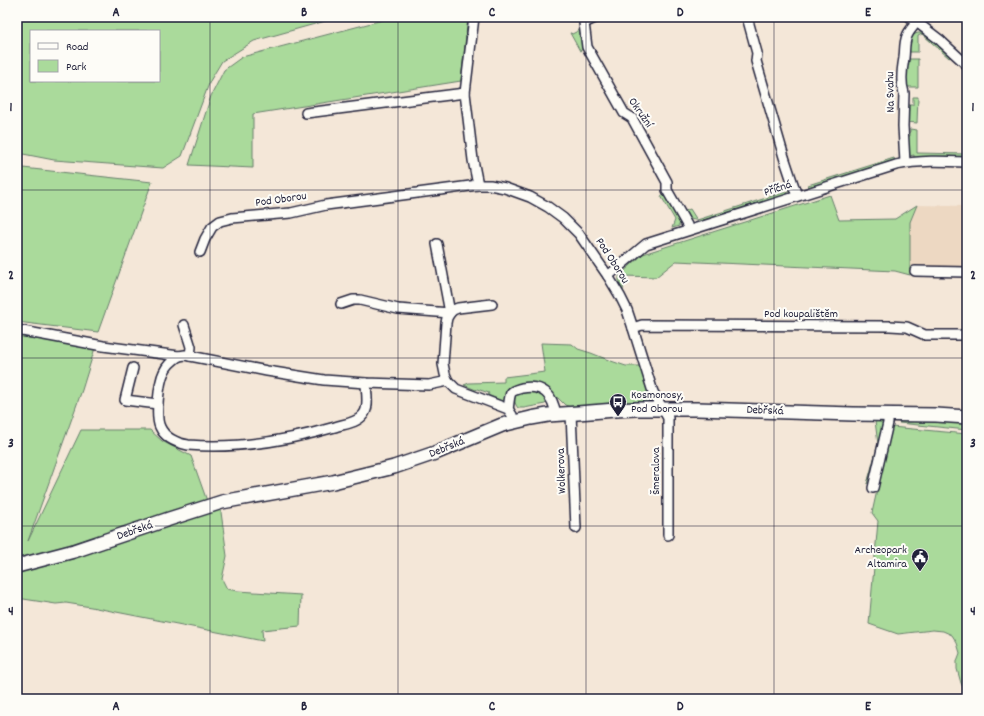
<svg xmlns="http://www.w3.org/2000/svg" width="984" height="716" font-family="Dekko,sans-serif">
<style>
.built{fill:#edd8c2}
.green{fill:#aada9b;stroke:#667e6b;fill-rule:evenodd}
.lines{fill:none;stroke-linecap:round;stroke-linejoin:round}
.minor-casing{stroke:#22223b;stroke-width:12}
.secondary-casing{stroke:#22223b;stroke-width:16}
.minor{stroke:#fdfcf7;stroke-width:9}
.secondary{stroke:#fdfcf7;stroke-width:13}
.grid{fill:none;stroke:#22223b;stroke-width:1;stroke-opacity:0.55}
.labels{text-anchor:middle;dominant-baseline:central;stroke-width:4;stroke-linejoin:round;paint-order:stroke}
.street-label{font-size:12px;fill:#22223b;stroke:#fdfcf7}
.poi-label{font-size:12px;fill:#22223b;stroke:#fdfcf7;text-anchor:start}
.neatline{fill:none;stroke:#22223b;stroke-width:1.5}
.grid-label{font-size:13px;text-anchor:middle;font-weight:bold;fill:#22223b}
</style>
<rect width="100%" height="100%" fill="#f4e7d8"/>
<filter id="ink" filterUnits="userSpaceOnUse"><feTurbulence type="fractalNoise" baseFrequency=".025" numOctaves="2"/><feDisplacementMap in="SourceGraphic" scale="8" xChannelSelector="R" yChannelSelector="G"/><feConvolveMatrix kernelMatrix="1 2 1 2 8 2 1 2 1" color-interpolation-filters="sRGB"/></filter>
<g filter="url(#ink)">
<path class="built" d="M917 205 967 206V267H910V222Z"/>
<g class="green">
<path d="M17 17H340L254 41 222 61 210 81 182 156 163 168 54 160 18 153ZM31 31H159V81H31Z"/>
<path d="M394 17H468L461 81 253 114V168L189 165 211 96 224 70 242 57Z"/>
<path d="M580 30H581L583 49 580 51 570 33H571L572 34Z"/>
<path d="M918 33H924L929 35 952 56 949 58 922 34 918 36V52H907C909 44 909 35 918 33Z"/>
<path d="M907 59H918V87H905Z"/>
<path d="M913 97H918L917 123 907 122V105H913Z"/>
<path d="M910 129 917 130V153L967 154V157H934L914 158V155L909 156 908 153 907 136H910Z"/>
<path d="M894 158 895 161 809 187 808 185Z"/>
<path d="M23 168 152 182 98 332 17 322V181Z"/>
<path d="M786 171 790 185V190L786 195 701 221 699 220C693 221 686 218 683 212L690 209 697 220 788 191 789 190 784 172Z"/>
<path d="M665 194 680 221 679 226 672 228 675 220 661 196Z"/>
<path d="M830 195 839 220 895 219 917 205 910 222V275L895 271 676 261 656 277 624 276 623 292C621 286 617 281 620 275L643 254Z"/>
<path d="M17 336 95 348 82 390 28 541 81 430H150L162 441 191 456 207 501 17 565Z"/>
<path d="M541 343 572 344 578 349 591 353 611 361 626 366H642L650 396 649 403 571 407 565 405 558 398 554 397 550 390 546 387 539 385 525 384 505 402 488 395 489 393 477 389 476 390 464 385 469 383 504 382V377L545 372Z"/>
<path d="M538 391 548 399 546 400V403L545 404 524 408H518C514 403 513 397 518 392Z"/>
<path d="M875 421 882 422C885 432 871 472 867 484L878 444Z"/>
<path d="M903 421 967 423V430L899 423V422Z"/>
<path d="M891 427 967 434V697L961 683 957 669V661L960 653 957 643 952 635 943 631 933 630 898 634 869 624 878 521 872 513Z"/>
<path d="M220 505 227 556 222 579 227 589 238 591 301 595 300 626 262 630 263 641 91 607 66 603 56 604 17 598V569Z"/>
</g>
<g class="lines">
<defs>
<g id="minor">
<path d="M474 17 465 93 473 160 478 185"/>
<path d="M597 17 584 23 587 47 624 113 632 118 667 182V190L687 225 688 230"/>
<path d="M747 17 757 53 756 61 784 157 797 196"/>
<path d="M910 17 940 40 943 43 967 65"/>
<path d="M306 113 465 93"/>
<path d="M905 163 903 126 904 93C900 82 902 69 904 58 905 50 904 43 907 36 909 31 913 27 916 23"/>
<path d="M437 244 450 313 447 318 446 323 443 364 445 374 448 381 456 389 508 409 512 415 514 422"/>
<path d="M200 252 205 239 212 227 220 221 232 218 291 213 326 205 478 185H490L505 188 530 197 548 207 563 218 579 234 608 276 620 296 627 310 633 328 653 392 668 418V535"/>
<path d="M915 271 967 272"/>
<path d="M608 276 646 244 896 165C919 160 943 161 967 162"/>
<path d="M341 304 353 300H360L398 309 450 313 453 310 458 308 492 304"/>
<path d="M184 325 191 347 190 356"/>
<path d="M633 328 642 325 890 326 907 327 925 335H967"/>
<path d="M17 330 103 346 179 356 185 355 267 371 324 380 366 383 429 385 448 381"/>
<path d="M179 356C173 360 167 365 164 372 159 382 155 417 160 427 165 438 177 443 188 445 238 449 287 441 335 427 344 424 357 423 363 415 370 408 366 392 366 383"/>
<path d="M133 368 125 400 158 404"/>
<path d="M508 409C509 405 509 397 511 393 513 390 519 389 522 388 543 384 553 395 556 415"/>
<path d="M571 414 576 528"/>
<path d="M873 488 888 423V415"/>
</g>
<path id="secondary" d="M17 566 74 551 169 519 222 502 333 482 394 467 435 453 502 425 531 418 548 415 578 413 615 410 635 409H697L853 414 936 415 967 417"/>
</defs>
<use href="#minor" class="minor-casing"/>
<use href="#secondary" class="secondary-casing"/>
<use href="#minor" class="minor"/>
<use href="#secondary" class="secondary"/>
</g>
</g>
<path class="grid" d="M210 17V699M398 17V699M586 17V699M774 17V699M17 190H967M17 358H967M17 526H967"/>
<defs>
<symbol id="bus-pin" viewBox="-11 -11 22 30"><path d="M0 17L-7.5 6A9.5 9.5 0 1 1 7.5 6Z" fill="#22223b" stroke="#fdfcf7"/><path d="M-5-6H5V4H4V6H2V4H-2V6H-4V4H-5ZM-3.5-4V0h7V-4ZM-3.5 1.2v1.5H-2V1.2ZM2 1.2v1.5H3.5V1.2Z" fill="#fff"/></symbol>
<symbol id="civic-pin" viewBox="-11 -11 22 30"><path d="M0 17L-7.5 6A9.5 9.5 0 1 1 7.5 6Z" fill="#22223b" stroke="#fdfcf7"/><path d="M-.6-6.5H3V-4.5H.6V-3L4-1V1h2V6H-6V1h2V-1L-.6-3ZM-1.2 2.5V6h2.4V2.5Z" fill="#fff"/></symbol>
</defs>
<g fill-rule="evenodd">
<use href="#bus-pin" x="608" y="392" width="20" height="27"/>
<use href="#civic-pin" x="910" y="547" width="20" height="27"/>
</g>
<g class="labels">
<g class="street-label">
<text transform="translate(891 92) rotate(-91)">Na Svahu</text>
<text transform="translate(640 113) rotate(55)">Okružní</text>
<text transform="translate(778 189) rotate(-18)">Příčná</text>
<text transform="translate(281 200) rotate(-8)">Pod Oborou</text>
<text transform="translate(612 261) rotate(57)">Pod Oborou</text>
<text x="801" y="314">Pod koupalištěm</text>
<text transform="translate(765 411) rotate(2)">Debřská</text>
<text transform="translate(447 448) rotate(-22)">Debřská</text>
<text transform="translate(562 471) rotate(-92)">Wolkerova</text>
<text transform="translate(656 471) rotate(-90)">Šmeralova</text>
<text transform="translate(135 531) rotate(-19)">Debřská</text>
</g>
<g class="poi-label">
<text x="631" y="395">Kosmonosy,<tspan x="631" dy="14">Pod Oborou</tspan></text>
<text x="907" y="550" text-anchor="end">Archeopark<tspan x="907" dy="14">Altamira</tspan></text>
</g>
</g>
<rect width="984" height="716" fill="none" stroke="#fdfcf7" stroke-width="44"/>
<rect x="30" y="30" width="130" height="52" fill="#fdfcf7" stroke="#a5a5ac"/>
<rect x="38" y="43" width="20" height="6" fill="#fdfcf7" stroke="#a5a5ac"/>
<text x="66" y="50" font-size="12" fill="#22223b">Road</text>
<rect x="38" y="60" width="20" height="12" fill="#aada9b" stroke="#a5a5ac"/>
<text x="66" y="70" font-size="12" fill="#22223b">Park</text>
<rect x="22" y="22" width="940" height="672" class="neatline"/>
<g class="grid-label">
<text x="116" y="16">A</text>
<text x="304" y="16">B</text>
<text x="492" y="16">C</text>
<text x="680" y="16">D</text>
<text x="868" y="16">E</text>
<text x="11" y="111">1</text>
<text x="973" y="111">1</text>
<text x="11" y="279">2</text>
<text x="973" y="279">2</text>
<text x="11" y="447">3</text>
<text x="973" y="447">3</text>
<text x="11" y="615">4</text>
<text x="973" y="615">4</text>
<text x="116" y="710">A</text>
<text x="304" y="710">B</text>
<text x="492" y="710">C</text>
<text x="680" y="710">D</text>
<text x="868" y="710">E</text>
</g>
</svg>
